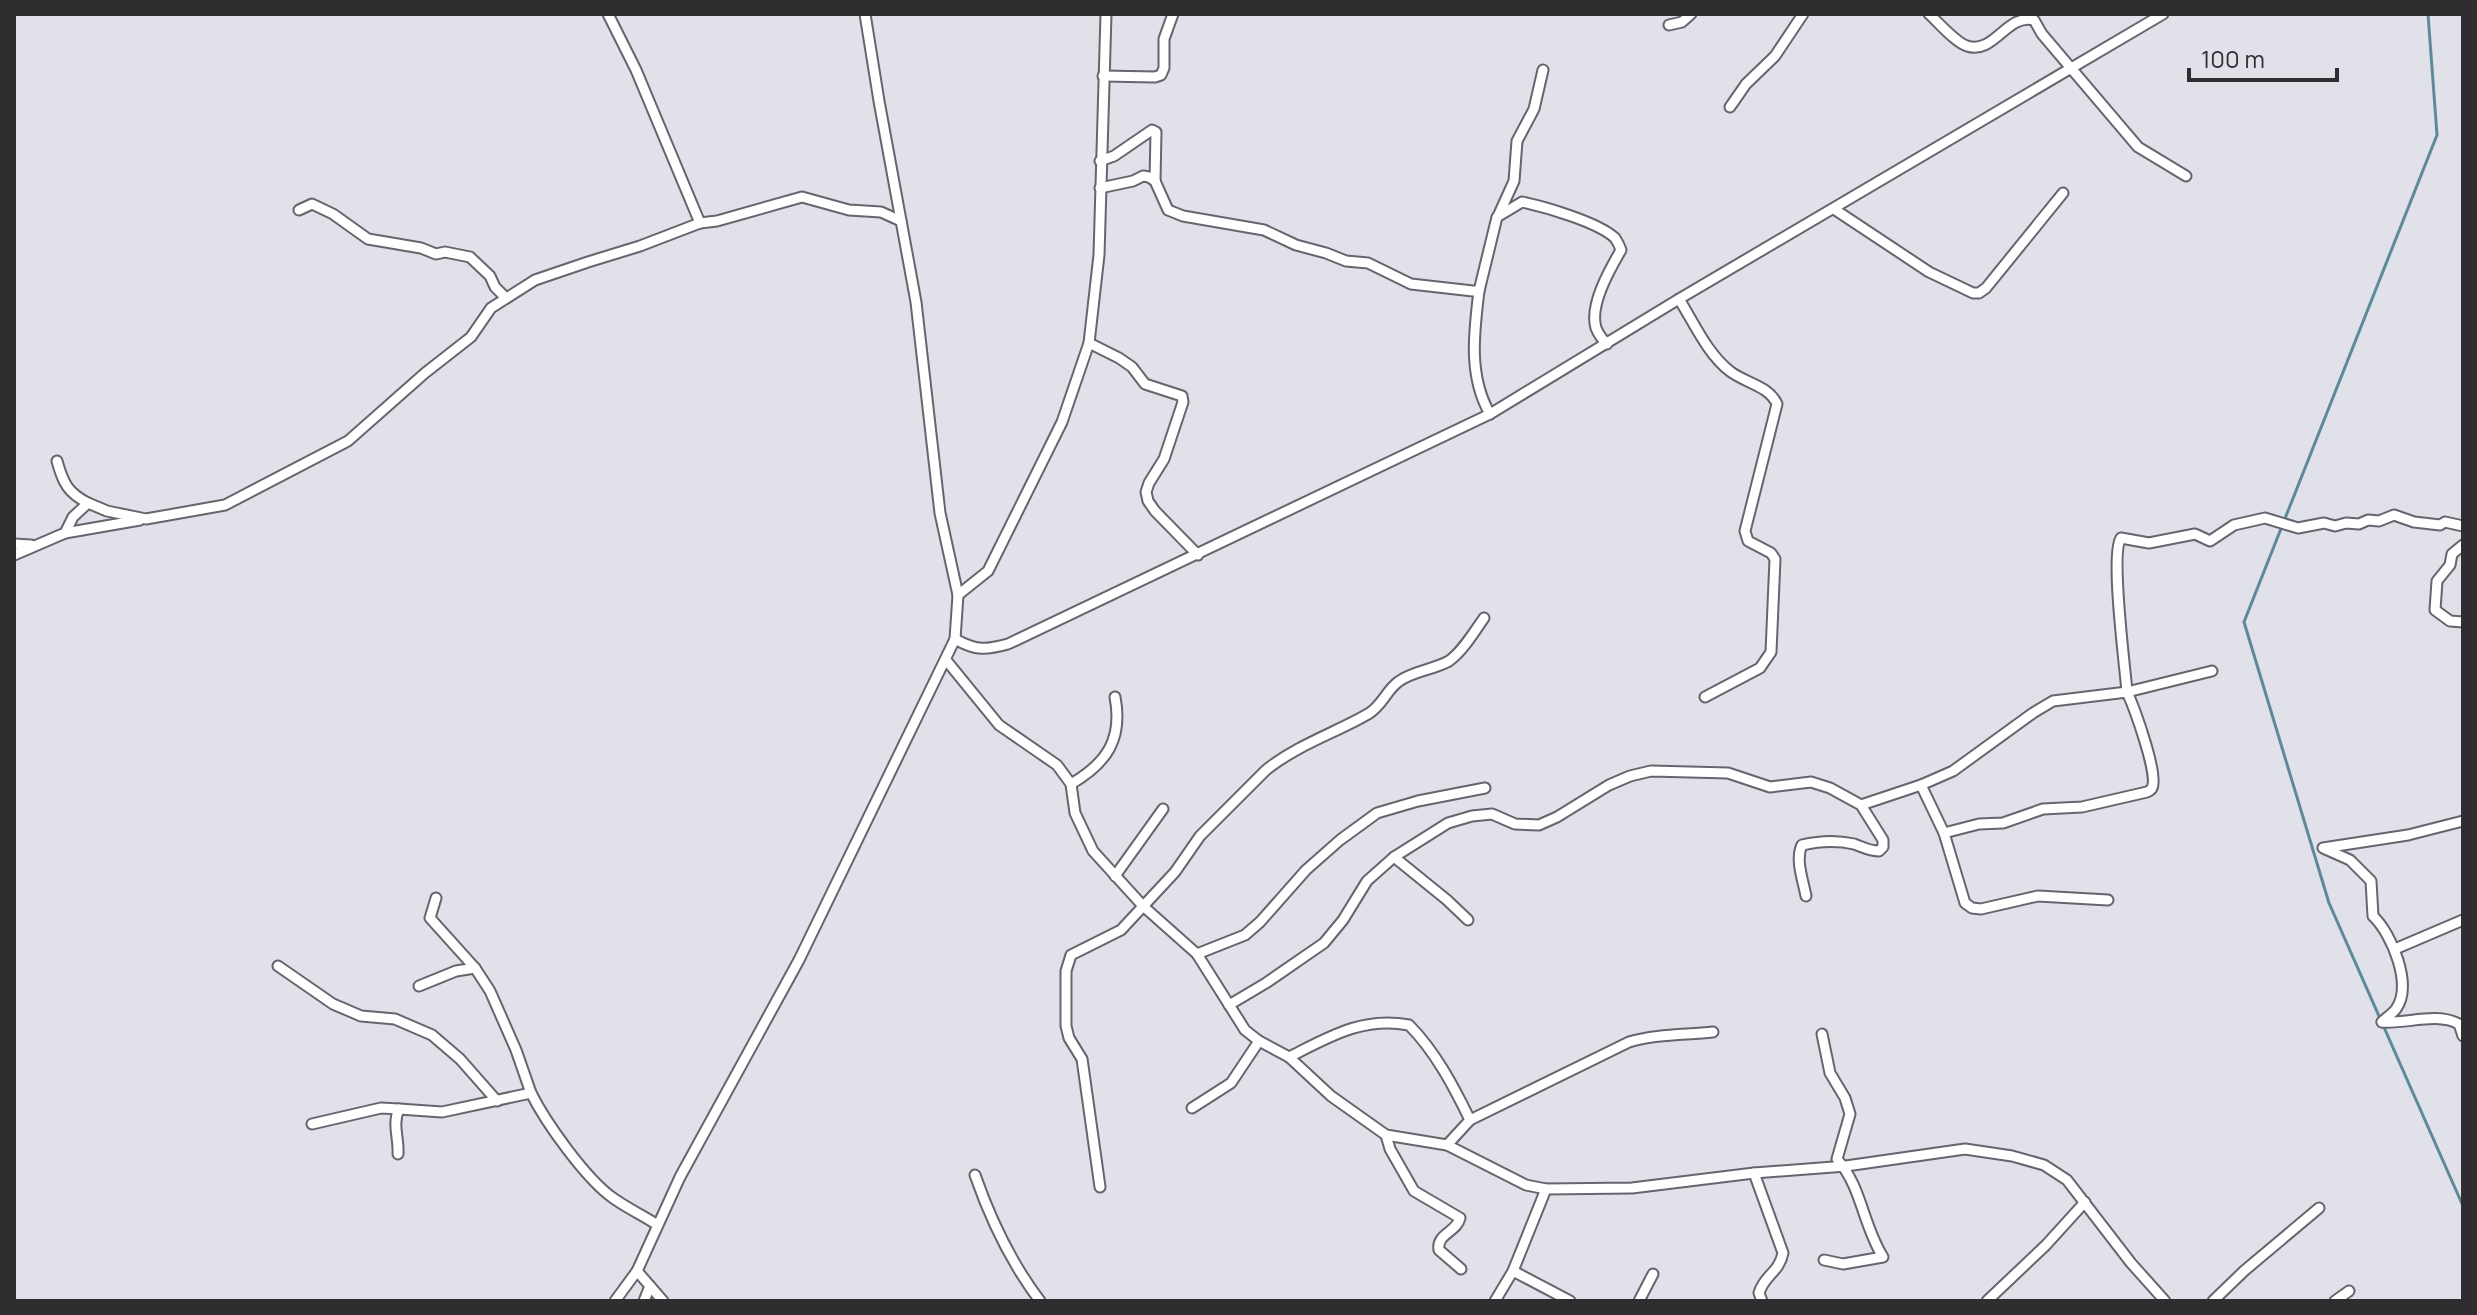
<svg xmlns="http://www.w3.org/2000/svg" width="2477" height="1315" font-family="Manrope,sans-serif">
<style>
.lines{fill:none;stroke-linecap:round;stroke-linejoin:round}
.stream{stroke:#5d8a99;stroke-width:3}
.street-casing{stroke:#65656e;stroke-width:13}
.street{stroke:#fff;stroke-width:9}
</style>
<rect width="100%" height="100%" fill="#e1e1ea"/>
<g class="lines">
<path class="stream" d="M2428 14 2437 135 2244 622 2329 903 2463 1206"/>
<defs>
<g id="street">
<path d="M608 14 636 70 700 223"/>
<path d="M1929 14C1938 22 1956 43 1967 46 1994 55 2007 13 2034 20L2042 34 2138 147 2186 176"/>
<path d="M1669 25 1682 22 1691 14"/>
<path d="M1103 76 1155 77 1161 75 1164 68V39L1173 14"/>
<path d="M1730 107 1746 84 1775 56 1803 14"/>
<path d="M1100 161 1114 156 1152 130 1156 132 1155 181"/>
<path d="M1100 188 1133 181 1143 176 1149 177 1155 181 1168 210 1183 216 1264 230 1296 245 1326 253 1346 261 1368 263 1411 284 1473 291H1479L1497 217 1522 202C1545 207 1598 222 1615 238 1617 241 1620 247 1621 250 1610 269 1589 305 1596 328 1598 333 1603 340 1607 344"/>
<path d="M1834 209 1929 272 1973 293H1979L1986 288 2063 193"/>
<path d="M299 210 312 204 333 214 368 239 421 248 436 254 445 252 470 257 490 276 495 287 506 298"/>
<path d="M1499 214 1514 181 1517 141 1534 109 1543 70"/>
<path d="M1479 291C1474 332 1468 376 1490 414"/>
<path d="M1679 299C1694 323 1708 355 1731 372 1746 383 1769 386 1777 404L1745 531 1748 541 1771 553 1775 559 1771 652 1760 668 1705 697"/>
<path d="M1089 343 1119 358 1132 367 1145 384 1182 396 1183 402 1164 459 1149 483 1146 492 1148 501 1155 511 1198 555"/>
<path d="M57 461C63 483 68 493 88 503"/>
<path d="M65 533 140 520"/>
<path d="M14 544 31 545"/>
<path d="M2463 545 2452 554 2450 565 2437 581 2435 610 2450 621 2463 622"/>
<path d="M14 555 65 533 73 517 88 503 107 511 146 519 225 505 348 441 425 373 471 337 491 308 535 280 588 262 640 246 700 223 717 221 802 197 849 210 881 212 901 221"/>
<path d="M958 595 988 571 1062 422 1089 343 1099 255 1106 14"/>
<path d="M955 639C976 651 986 650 1008 644L1490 414 1679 299 2163 14"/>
<path d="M946 660 999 725 1057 765 1071 784 1075 813 1093 851 1143 906 1197 954 1245 1030 1259 1041 1289 1057 1331 1096 1386 1135 1447 1145 1526 1185 1546 1189 1632 1188 1754 1173 1846 1166 1965 1149 2012 1156 2044 1165 2067 1180 2131 1263 2165 1301"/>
<path d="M2212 671 2127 692C2125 666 2110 553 2121 538L2149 543 2195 534 2210 541 2234 525 2265 518 2298 528 2324 523 2335 526 2346 523 2359 524 2368 520 2379 521 2394 515 2414 522 2440 525 2445 522 2463 526"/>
<path d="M1071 784C1107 763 1123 739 1115 697"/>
<path d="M1921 785 1944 833"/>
<path d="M1861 805 1921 785 1953 771 2033 713 2053 701 2127 692C2134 707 2159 775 2152 788 2151 790 2149 791 2147 792L2082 807 2043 809 2003 823 1979 824 1944 833 1965 903 1972 908 1981 909 2038 896 2108 900"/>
<path d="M1394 857 1447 900 1468 920"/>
<path d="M1115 876 1163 809"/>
<path d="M436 898 430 918 475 968 490 991 516 1050 531 1093"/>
<path d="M2395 949 2463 920"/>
<path d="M1197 954 1245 935 1260 922 1306 870 1340 840 1377 813 1418 801 1485 788"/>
<path d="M278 966 333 1004 361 1016 395 1019 432 1035 460 1059 497 1101"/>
<path d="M419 986 456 971 475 968"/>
<path d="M1229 1005 1266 983 1324 943 1343 920 1367 881 1394 857 1448 823 1472 816 1492 814 1515 824 1539 825 1557 817 1609 785 1630 776 1651 771 1728 773 1770 787 1811 782 1830 788 1861 805 1883 840V847L1879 851C1869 851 1863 847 1854 844 1837 840 1819 841 1802 845 1795 859 1803 880 1806 896"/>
<path d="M2382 1022C2386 1018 2392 1014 2396 1009 2413 985 2392 934 2373 916L2371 881 2350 860 2323 848 2408 835 2463 821"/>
<path d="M2382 1022C2407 1024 2436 1012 2459 1024L2463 1036"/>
<path d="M1822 1034 1830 1073 1845 1098 1850 1114 1837 1159C1862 1187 1863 1226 1883 1257L1843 1264 1824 1260"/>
<path d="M1289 1057C1329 1037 1363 1016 1409 1025 1435 1051 1454 1087 1470 1120L1447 1145"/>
<path d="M1192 1108 1231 1083 1259 1041"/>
<path d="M1470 1120 1629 1042C1656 1034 1685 1035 1713 1032"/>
<path d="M312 1124 381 1108 399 1109"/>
<path d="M1386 1135 1390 1149 1414 1191 1460 1218C1457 1232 1436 1234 1439 1250L1461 1269"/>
<path d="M398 1154C399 1138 392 1124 399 1109L442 1112 531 1093C546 1123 586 1179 613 1198 627 1208 642 1215 656 1224"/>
<path d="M1754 1173 1783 1253C1779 1273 1764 1275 1759 1293L1762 1301"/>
<path d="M975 1175C990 1218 1012 1264 1040 1301"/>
<path d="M1100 1187 1082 1059 1069 1038 1066 1026V971L1071 955 1121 930 1175 872 1200 836 1266 770C1297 745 1335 733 1368 714 1382 706 1386 691 1398 682 1412 671 1433 670 1449 661 1463 651 1474 632 1484 618"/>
<path d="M637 1271 663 1301"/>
<path d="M1513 1271 1570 1301"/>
<path d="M615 1301 637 1271 680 1177 799 960 955 639 958 595 940 513 916 302 879 101 865 14"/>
<path d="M644 1301 650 1286"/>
<path d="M1495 1301 1513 1271 1546 1189"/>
<path d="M1639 1301 1653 1274"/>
<path d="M1987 1301 2046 1245 2085 1202"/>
<path d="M2213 1301 2244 1271 2319 1208"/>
<path d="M2335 1301 2349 1291"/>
</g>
</defs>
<use href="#street" class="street-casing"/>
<use href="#street" class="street"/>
</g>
<rect width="2477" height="1315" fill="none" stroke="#2e2e31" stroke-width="32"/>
<path d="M2189 68v12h148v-12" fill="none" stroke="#2e2e31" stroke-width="4"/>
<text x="2201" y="68" font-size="24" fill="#2e2e31" stroke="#e1e1ea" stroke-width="6" paint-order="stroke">100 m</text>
</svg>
